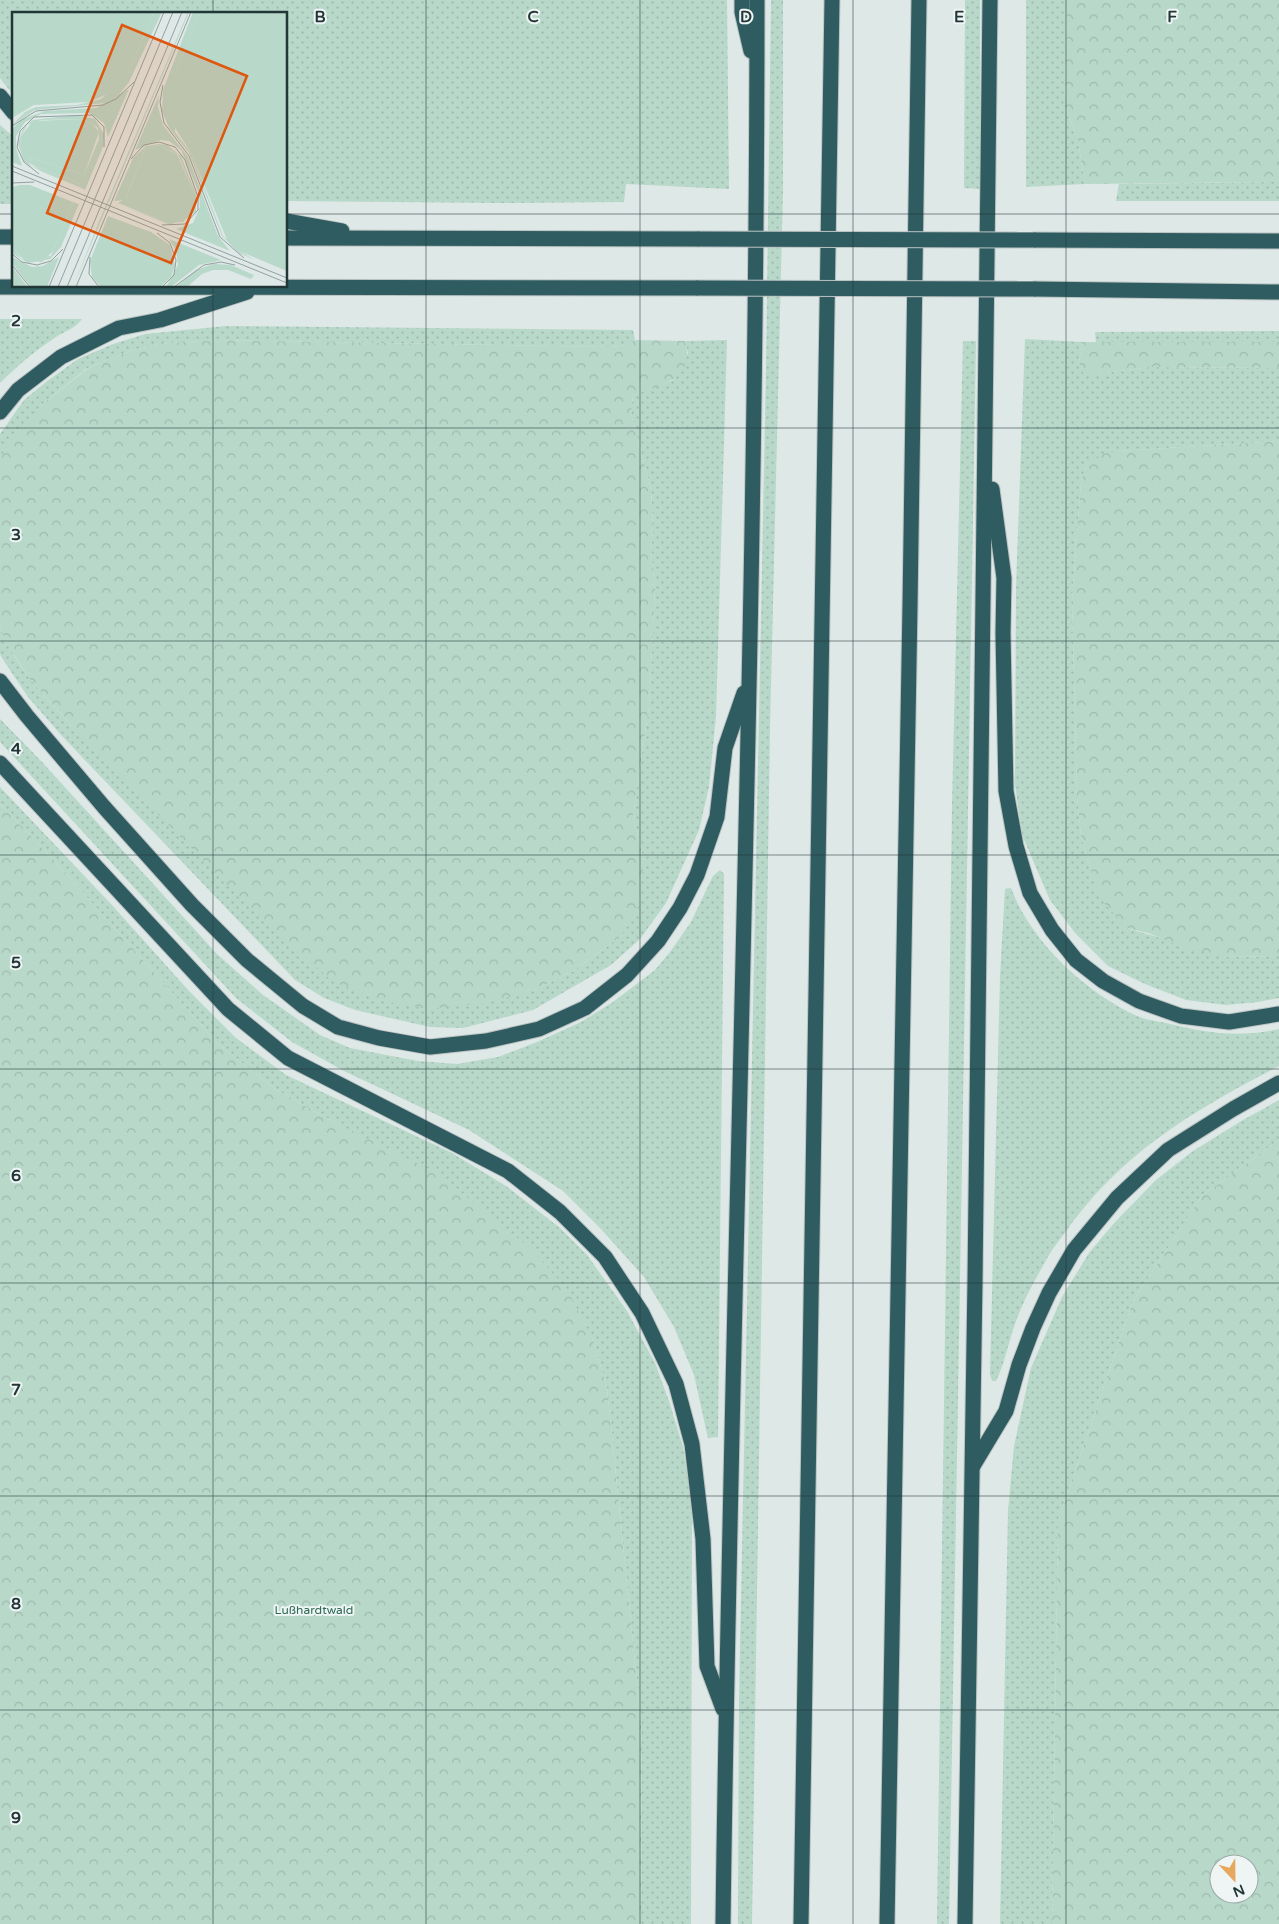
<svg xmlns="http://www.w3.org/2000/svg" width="1279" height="1924" font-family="'Varela Round',sans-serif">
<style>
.grass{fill:url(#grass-dots)}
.forest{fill:url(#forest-crowns);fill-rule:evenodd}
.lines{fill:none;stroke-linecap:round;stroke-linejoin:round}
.highway-casing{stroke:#bcc3c3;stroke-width:17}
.highway{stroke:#2f5c60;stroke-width:15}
.highway-bridge-casing{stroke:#bcc3c3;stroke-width:17;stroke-linecap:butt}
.highway-bridge{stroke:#2f5c60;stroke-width:15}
.grid{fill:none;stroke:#213636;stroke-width:1;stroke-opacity:0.55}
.labels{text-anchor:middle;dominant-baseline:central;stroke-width:4;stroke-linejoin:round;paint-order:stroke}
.park-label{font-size:12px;fill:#2e6a56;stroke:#eef5f4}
.inset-road{fill:none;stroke:#92a1a0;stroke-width:1}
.view{fill:#de570e;fill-opacity:0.15;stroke:#de570e;stroke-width:2.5}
.inset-edge{fill:none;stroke:#213636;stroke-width:2.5}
.grid-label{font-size:16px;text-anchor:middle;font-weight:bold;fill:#213636;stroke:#eef5f4;stroke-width:4;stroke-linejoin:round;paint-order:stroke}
</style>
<defs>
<pattern id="grass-dots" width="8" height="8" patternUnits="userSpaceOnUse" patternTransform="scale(1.25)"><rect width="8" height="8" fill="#b8d8ca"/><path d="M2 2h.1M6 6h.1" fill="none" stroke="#9ebaae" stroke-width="1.8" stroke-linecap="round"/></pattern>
<pattern id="forest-crowns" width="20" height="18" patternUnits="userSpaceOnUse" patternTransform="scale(1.25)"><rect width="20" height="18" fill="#b8d8ca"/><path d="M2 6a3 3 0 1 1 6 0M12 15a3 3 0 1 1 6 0" fill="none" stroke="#9ebaae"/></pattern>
</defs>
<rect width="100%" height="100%" fill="#dee8e6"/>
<g class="grass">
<path d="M0 0H727L729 189 626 184 624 202 500 203 286 201V14H14V96L0 78Z"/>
<path d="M771 0H783V189L770 727 752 1924H738L739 1699 766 372Z"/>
<path d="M965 0H980V189L964 188Z"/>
<path d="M1026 0H1067L1065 107 1078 141 1085 184 1026 187Z"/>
<path d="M0 125 14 137V204H0Z"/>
<path d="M1279 182V201H1116L1119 184Z"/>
<path d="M0 319H82C76 328 65 331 56 337 36 350 17 366 0 383Z"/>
<path d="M226 326 633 330 635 340 628 345 611 347 217 340 168 343 137 349 111 358 86 369 40 406 0 458V434L24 400 46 382 78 359 113 344 145 334Z"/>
<path d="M1279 331V342H1096L1095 332Z"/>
<path d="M1025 339 1083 342 1079 361 1098 374 1149 367 1279 368V441L1118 451 1087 465 1081 481 1072 602 1077 796 1081 836 1090 868 1126 928 1227 957 1279 956V998L1258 1002 1226 1005 1186 1000 1145 984 1108 966 1076 934 1050 900 1022 835 1015 784 1016 587Z"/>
<path d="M727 340 716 716 709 787 699 830 666 903 640 939 611 965 533 1010 463 1028 430 1027 355 1010 324 998 295 980 62 736 28 697 2 658 0 654V625C13 665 44 695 72 726L532 991 573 971 621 936 644 861 633 816 649 706 655 590 651 550 653 527 651 489 631 414 633 395 673 380 688 353 685 341Z"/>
<path d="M963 341H976L949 1924H937L952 807Z"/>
<path d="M0 719 42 762 217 954 263 995 320 1035 350 1048 418 1061 457 1064 498 1057 537 1042 581 1022 613 1002 655 970 670 952 691 922 713 876 720 870 724 874 718 1437 708 1438 694 1375 674 1327 644 1277 601 1229 563 1191 469 1130 344 1071 292 1042 236 998 0 742Z"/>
<path d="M0 787 111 904 189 991 236 1038 286 1075 452 1153 506 1186 560 1228 587 1255 627 1311 655 1363 669 1401 683 1447 692 1500 691 1924H641L642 1731 607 1387 592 1338 338 1124 275 1089 218 1044 51 857 0 804Z"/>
<path d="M1011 888C1031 942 1085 992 1137 1016 1146 1020 1157 1021 1166 1023 1206 1033 1238 1038 1279 1029V1066C1194 1110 1120 1153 1064 1234 1057 1243 1050 1252 1045 1262 1034 1282 1022 1303 1015 1324 1008 1343 1005 1363 996 1381H992L990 1374 1000 977 1005 889Z"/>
<path d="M1279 1100V1140L1202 1196 1133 1301 1058 1521 1052 1924H1000L1008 1511 1014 1446 1031 1368 1062 1297 1089 1253 1115 1222 1156 1180 1193 1151 1243 1120Z"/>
</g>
<g class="forest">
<path d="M1067 0H1279V182L1085 184 1078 141 1065 107Z"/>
<path d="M217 340 611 347 628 345 635 340 685 341C696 380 661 385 633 395L631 414 651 489 653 527 651 550 655 590 649 706 633 816 644 861 637 911 621 936 573 971 532 991 487 1003 428 1009 378 1000 332 981 247 905 72 726 32 682 6 643 0 625V458L11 440 40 406 87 369 111 358 137 349 168 343Z"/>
<path d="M1083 342H1279V368L1149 367 1098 374 1083 373 1079 361Z"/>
<path d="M1279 441V956L1227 957 1191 950 1148 933 1126 928 1100 898 1090 868 1081 836 1077 796 1072 602 1081 481 1087 465 1103 454 1118 451Z"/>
<path d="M0 804 51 857 218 1044 275 1089 338 1124 437 1173 530 1248 566 1288 592 1338 607 1387 642 1731 641 1924H0Z"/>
<path d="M1279 1140V1924H1052L1058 1521 1133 1301 1202 1196ZM1219 1864H1249V1894H1219Z"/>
</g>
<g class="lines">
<defs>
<g id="highway">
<path d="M742 0V12L751 51"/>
<path d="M0 96 14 113"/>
<path d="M286 221 342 231"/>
<path d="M0 237H14"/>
<path d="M286 238 699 239"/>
<path d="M1034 240 1279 241"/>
<path d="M0 287 698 288"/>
<path d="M1034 289 1279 292"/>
<path d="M0 412 18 390 61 357 119 328 160 320 247 292"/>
<path d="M992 489 1004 578 1003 633 1006 791 1016 846 1030 893 1052 930 1076 960 1103 981 1139 1001 1181 1016 1229 1022 1279 1014"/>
<path d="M0 681 27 716 104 807 192 905 247 960 303 1006 338 1027 379 1038 430 1047 486 1041 539 1029 585 1008 627 975 658 941 680 908 697 875 717 817 725 748 744 693"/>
<path d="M0 763 228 1009 288 1058 508 1171 560 1212 605 1257 642 1313 676 1384 692 1444 703 1539 707 1666 723 1709"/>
<path d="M973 1466 1006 1411 1019 1365 1033 1328 1049 1293 1074 1250 1117 1198 1168 1150 1233 1109 1279 1083"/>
<path d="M723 1924C731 1283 757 641 757 0"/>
<path d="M801 1924 832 0"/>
<path d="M887 1924 910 606 919 0"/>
<path d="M965 1924 975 1281 990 0"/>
</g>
</defs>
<use href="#highway" class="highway-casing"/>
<use href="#highway" class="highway"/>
<defs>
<g id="highway-bridge">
<path d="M699 239 1034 240"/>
<path d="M698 288 1034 289"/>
</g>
</defs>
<use href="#highway-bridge" class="highway-bridge-casing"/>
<use href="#highway-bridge" class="highway-bridge"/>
</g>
<path class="grid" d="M213 0V14M426 0V1924M640 0V1924M853 0V1924M1066 0V1924M0 214H14M286 214H1279M213 286V1924M0 428H1279M0 641H1279M0 855H1279M0 1069H1279M0 1283H1279M0 1496H1279M0 1710H1279"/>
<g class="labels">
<g class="park-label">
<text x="314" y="1610">Lußhardtwald</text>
</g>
</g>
<g transform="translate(12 12)">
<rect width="275" height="275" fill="#dee8e6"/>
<path d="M142 0H150L117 70 107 83 93 91 23 98 0 113 13 100 24 95 65 93 89 87 116 61ZM176 0H177L61 275 90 202ZM181 0H188L165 57 163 120 179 141 211 224 227 239 243 248 227 241 210 224 177 141 157 116 150 99 151 78ZM117 77 96 125 92 111 77 101 29 102 13 110 4 124V136L10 154 0 150V117L9 108 33 99 84 96ZM147 83 146 95 151 113 176 145 206 224 218 239 164 217 181 211 188 195 187 181 169 138 157 129 148 128 123 138ZM65 103 83 107 92 122 91 135 73 178 67 175 68 172 23 154 15 145 72 163 87 127 86 116 81 112 70 107 29 108 15 113 9 124 8 137 19 154 66 176 18 154 12 149 6 132 10 119 12 115 21 108ZM147 132 155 133 169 144 184 182V200L158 213 111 194 156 211 183 183 166 142 146 133 133 137 113 188 102 189 121 146 134 134ZM61 190 67 192 49 235 38 247 16 251 2 242 0 235 10 247 39 244ZM96 204 139 220 158 233 163 253 159 265 149 274 89 275 80 265 78 249ZM157 227 209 248 187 253 159 275H154L166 253 164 238ZM0 245 20 255 31 254 47 245 35 275H19L0 251ZM201 252 219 253 242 263 239 267 216 258H201L190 262 175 275H164L184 258ZM0 255 16 275H0Z" fill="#b8d8ca"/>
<path d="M0 0H142L116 61 100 80 77 90 22 93 0 106ZM188 0H275V259L227 239 216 230 179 141 155 103V92L165 57ZM70 107 81 112 87 120 72 163 15 145 23 154 68 172 67 175 29 159 12 147 8 137 9 124 21 109ZM146 133 165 142 183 183 182 199 171 210 156 211 106 191 114 186 133 137ZM8 173H18L61 190 41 239 30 250 12 248 0 235V175Z" fill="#b8d8ca"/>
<path class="inset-road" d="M151 73 148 90 152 111 177 144 208 225 232 246M0 114 24 99 91 93 104 87 122 70M119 147 132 133 147 130 163 135 173 148 186 185V198L173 212 150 213M0 154 275 266M0 159 275 271M27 162 12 150 5 135 8 119 22 105 80 103 92 115V135M0 171 22 170M145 221 158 231 164 248 162 263 150 275M0 242 10 250 25 253 39 249 51 237M78 245 77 262 87 275M0 253 18 275M37 275 152 0M46 275 161 0M55 275 170 0M64 275 179 0M162 275 192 253 209 250 223 253"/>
<path class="view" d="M110 13 235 64 159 251 35 201Z"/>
<rect width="275" height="275" class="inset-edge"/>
</g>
<g class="grid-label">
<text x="320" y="22">B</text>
<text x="533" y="22">C</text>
<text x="746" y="22">D</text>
<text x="959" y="22">E</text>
<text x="1172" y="22">F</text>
<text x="16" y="326">2</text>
<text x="16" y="540">3</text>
<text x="16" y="754">4</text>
<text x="16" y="968">5</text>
<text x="16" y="1181">6</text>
<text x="16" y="1395">7</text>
<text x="16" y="1609">8</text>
<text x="16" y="1823">9</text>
</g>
<g transform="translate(1234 1879) rotate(158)"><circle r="24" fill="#eef5f4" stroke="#9ca9a8"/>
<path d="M0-4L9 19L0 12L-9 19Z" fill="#e7a75d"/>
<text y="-8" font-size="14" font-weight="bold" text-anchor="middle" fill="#213636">N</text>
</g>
</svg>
